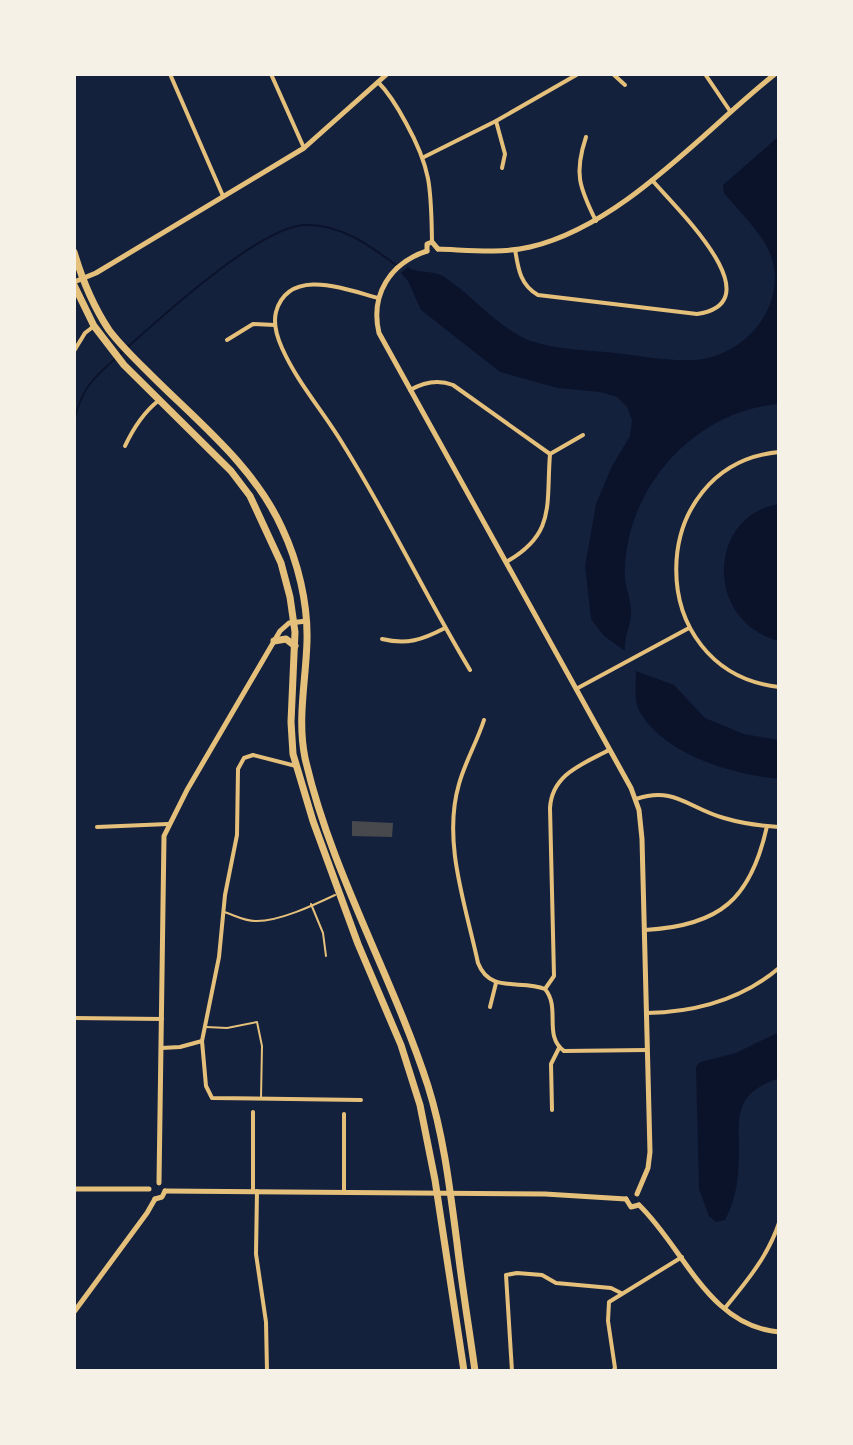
<svg xmlns="http://www.w3.org/2000/svg" width="853" height="1445" font-family="Rubik,sans-serif">
<style>
.water{fill:#0b132b}
.lines{fill:none;stroke-linecap:round;stroke-linejoin:round}
.stream{stroke:#0b132b;stroke-width:2}
.building{fill:#48494c}
.service{stroke:#e5c07b;stroke-width:2}
.minor{stroke:#e5c07b;stroke-width:4}
.tertiary{stroke:#e5c07b;stroke-width:5}
.primary{stroke:#e5c07b;stroke-width:7}
</style>
<rect width="100%" height="100%" fill="#14213d"/>
<g class="water">
<path d="M779 136V404C700 410 635 478 626 555 625 564 624 576 626 585 628 595 632 605 631 615 630 627 624 638 625 651L604 636 591 619 585 566 596 504 612 466 630 436 632 420 627 407 617 397 600 392 557 388 500 372 421 310 408 281 401 273 408 267C419 274 431 270 443 276 473 295 497 328 531 341 558 350 588 350 616 353 642 356 683 364 708 358 759 346 794 288 763 240 752 224 737 208 724 193L723 185Z"/>
<path d="M779 504V641C703 621 708 515 779 504Z"/>
<path d="M636 671 674 685 705 718 744 734 779 740V779C734 775 666 755 641 714 633 702 636 684 636 671Z"/>
<path d="M779 1032V1078C766 1083 750 1090 744 1103 737 1116 739 1132 739 1147 739 1173 738 1196 725 1220L716 1222 709 1216 699 1189 696 1067 700 1062 736 1053Z"/>
</g>
<g class="lines">
<g class="stream">
<path d="M120 354C157 321 261 224 307 225 342 225 369 245 396 265"/>
<path d="M74 422C81 390 91 380 116 358"/>
</g>
</g>
<path class="building" d="M352 821 393 823 392 837 352 836Z"/>
<g class="lines">
<g class="service">
<path d="M311 904 323 933 326 956"/>
<path d="M224 912C234 915 244 921 255 921 278 922 314 905 335 895"/>
<path d="M206 1027 227 1028 257 1022 262 1046 261 1098"/>
</g>
<g class="minor">
<path d="M170 74 223 196"/>
<path d="M271 74 304 148"/>
<path d="M613 74 625 85"/>
<path d="M705 74 730 111"/>
<path d="M378 82C390 94 398 108 406 123 432 170 431 190 432 242"/>
<path d="M496 121 505 154 502 168"/>
<path d="M586 137C574 173 579 187 596 221"/>
<path d="M424 157 496 121 578 74"/>
<path d="M515 249C518 268 520 285 538 295L697 314C776 302 674 206 652 180"/>
<path d="M378 298C347 290 289 266 276 312 273 324 277 337 282 348 298 384 324 412 344 446 389 518 426 597 470 670"/>
<path d="M227 340 253 324 275 325"/>
<path d="M74 351 85 333 94 326"/>
<path d="M410 390C424 382 438 379 453 385L550 454C546 505 556 534 506 562"/>
<path d="M125 446C133 429 143 413 158 401"/>
<path d="M779 452C644 465 640 671 779 687"/>
<path d="M550 454 583 435"/>
<path d="M382 639C407 645 422 640 445 628"/>
<path d="M576 689 689 628"/>
<path d="M484 720C477 742 465 762 459 784 442 842 466 906 478 963 490 994 521 979 545 989"/>
<path d="M609 750C583 764 552 774 550 808L554 976 545 989C561 1008 543 1036 564 1051L647 1050"/>
<path d="M296 766 253 755 244 758 238 769 237 835 225 895 219 957 202 1041 206 1086 212 1098 361 1100"/>
<path d="M636 799C675 786 688 808 724 818 741 823 761 826 779 827"/>
<path d="M97 827 168 824"/>
<path d="M645 930C720 926 751 899 767 826"/>
<path d="M490 1007 496 983"/>
<path d="M647 1013C696 1012 741 1000 779 968"/>
<path d="M74 1018 162 1019"/>
<path d="M162 1048 180 1047 202 1041"/>
<path d="M552 1110 551 1064 559 1048"/>
<path d="M344 1114V1192"/>
<path d="M253 1191V1112"/>
<path d="M257 1191 256 1254 266 1322 267 1371"/>
<path d="M725 1308C747 1281 768 1256 779 1223"/>
<path d="M512 1371 506 1275 517 1273 542 1275 556 1283 611 1288 621 1293"/>
<path d="M613 1371 615 1368 608 1321 609 1302 682 1257"/>
</g>
<g class="tertiary">
<path d="M438 249C468 250 500 254 530 247 623 225 702 132 775 74"/>
<path d="M427 251C390 263 370 295 379 333L631 788 639 810 642 839 650 1152 648 1168 637 1194"/>
<path d="M427 251V244L432 242 438 249"/>
<path d="M74 282 96 273 304 148 387 74"/>
<path d="M159 1183 164 836 187 790 280 631 289 623 307 621"/>
<path d="M74 1189H149"/>
<path d="M165 1191 545 1194 626 1199"/>
<path d="M155 1199 162 1197 165 1191"/>
<path d="M626 1199 631 1207 639 1205"/>
<path d="M639 1205C684 1248 708 1326 779 1332"/>
<path d="M74 1312 147 1213 155 1199"/>
</g>
<g class="primary">
<path d="M74 252C82 279 93 306 109 330 121 346 137 361 151 375 198 422 254 466 282 528 298 562 308 603 307 641 306 680 297 719 305 758 331 872 392 975 428 1086 444 1137 450 1190 457 1243 462 1286 469 1328 475 1371"/>
<path d="M74 285 94 326 124 365 231 471 250 496 281 563 290 597 295 632 291 722 293 754 313 821 358 944 401 1045 420 1105 435 1180 464 1371"/>
<path d="M274 641 286 639 295 646"/>
</g>
</g>
<rect width="853" height="1445" fill="none" stroke="#f6f1e7" stroke-width="152"/>
</svg>
